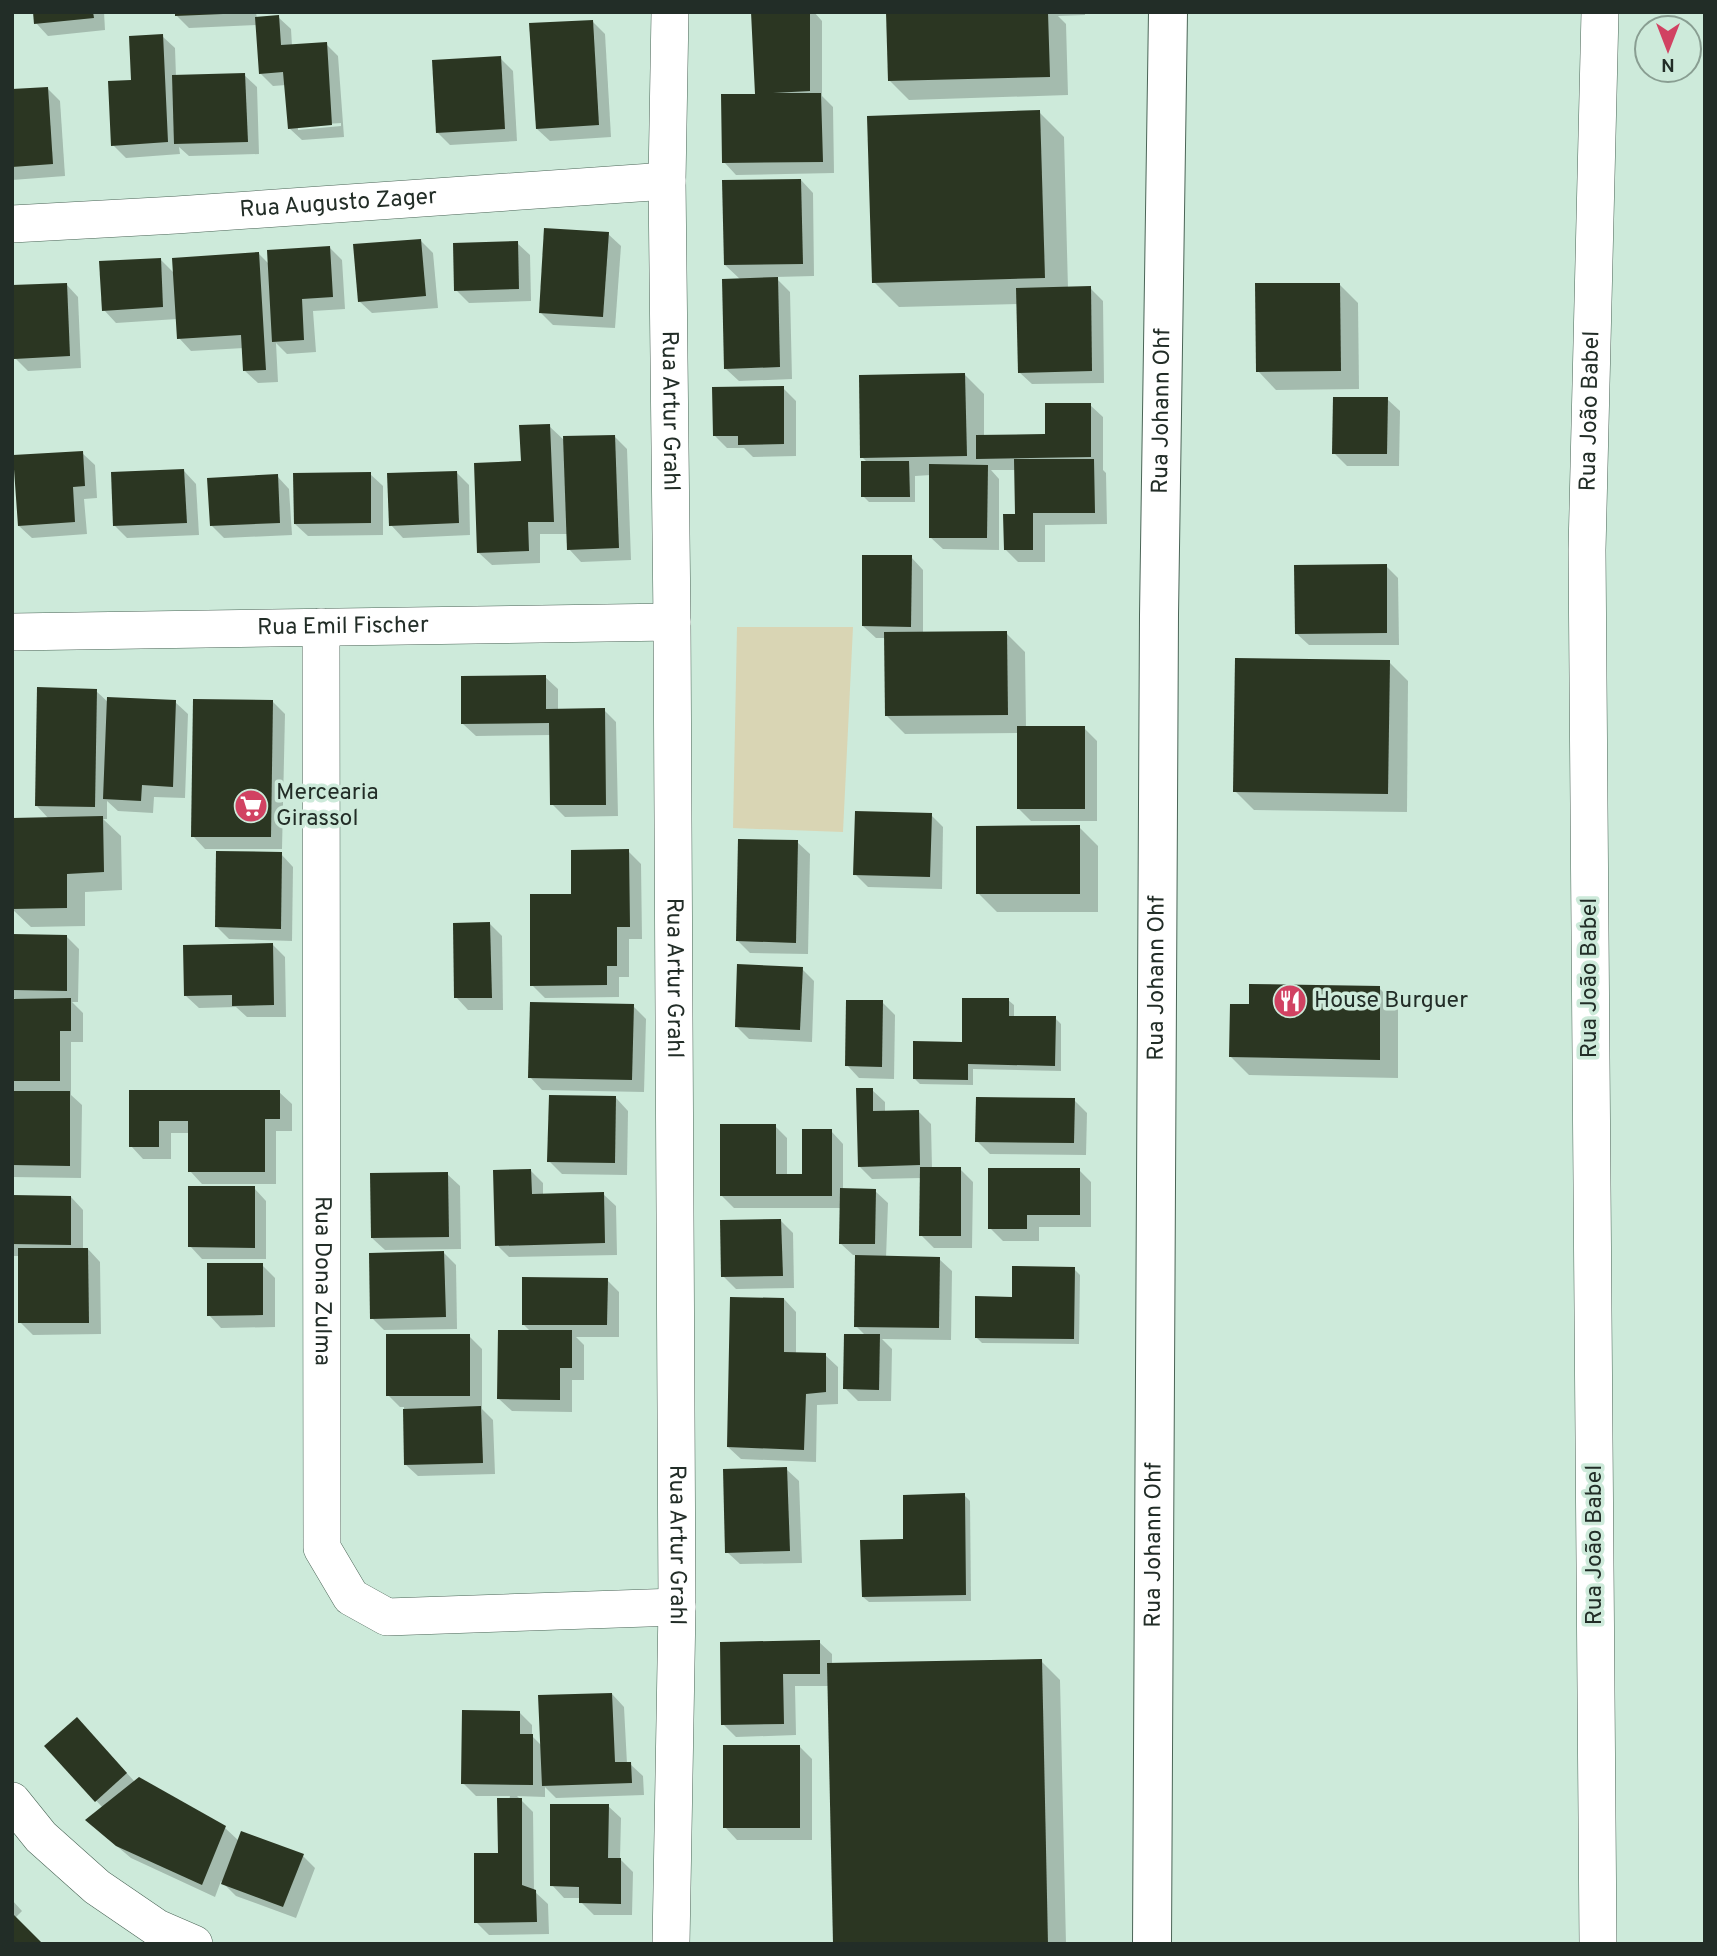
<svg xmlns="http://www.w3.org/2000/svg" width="1717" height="1956" font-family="Overpass,sans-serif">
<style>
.green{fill:#d9d5b4}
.shadow{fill:#0003;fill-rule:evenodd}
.building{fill:#2b3622}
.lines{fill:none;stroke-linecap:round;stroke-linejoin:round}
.minor-casing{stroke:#4b6557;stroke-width:38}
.secondary-casing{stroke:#4b6557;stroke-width:40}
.minor{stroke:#fff;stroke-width:37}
.secondary{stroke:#fff;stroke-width:38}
.labels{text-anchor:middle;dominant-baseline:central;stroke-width:7;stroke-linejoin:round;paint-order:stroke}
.street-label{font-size:23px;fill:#222d27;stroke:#cdeada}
.poi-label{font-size:23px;fill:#222d27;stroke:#cdeada;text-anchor:start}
</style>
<rect width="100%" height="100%" fill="#cdeada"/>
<path class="green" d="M737 627H853L843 832 733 828Z"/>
<g class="shadow">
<path d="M35 12H104L105 30 48 36 36 23Z"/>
<path d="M177 12H256L257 19 278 17 291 29 292 46 326 44 338 56 344 137 302 140 289 128 286 85 273 86 260 73 257 25 189 28 177 16ZM341 123V126L298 130V126Z"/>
<path d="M814 12 822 21V96L833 107 834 173 736 175 724 162 757 96 753 13Z"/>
<path d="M888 12H1085V15L1058 16 1066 24 1068 95 909 100 890 81Z"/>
<path d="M592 21 605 34 611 137 550 141 537 129Z"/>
<path d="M162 36 175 48 176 77 244 75 257 87 259 154 189 156 179 147 180 154 126 158 113 145 133 82Z"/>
<path d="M500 58 513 71 517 141 450 145 438 133Z"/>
<path d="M47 88 60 101 65 176 12 180V91Z"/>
<path d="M1039 112 1064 137 1068 289 1090 288 1103 301 1104 383 1032 384 1019 372 1018 304 899 307 874 282Z"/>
<path d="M801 180 813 193 814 276 775 277 790 292 792 379 739 381 726 369 741 280 725 265Z"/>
<path d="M608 234 621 246 615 328 553 325 540 312Z"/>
<path d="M421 241 433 253 438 308 372 313 359 301Z"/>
<path d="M517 243 530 255 531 301 469 303 456 290Z"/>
<path d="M329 247 342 260 345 309 313 311 316 352 287 354 276 343 278 382 258 383 245 371 244 348 191 351 179 338 177 319 116 323 104 310 160 259 174 273 258 253 270 265Z"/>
<path d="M66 284 78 297 81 368 28 371 15 358Z"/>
<path d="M1339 284 1358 303 1359 389 1276 390 1258 371Z"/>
<path d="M965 375 984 394V437L1047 435 1090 405 1103 417V470L1106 473 1107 524 1045 525V562H1018L1005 549 1017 516 1016 470H991L999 479V550L943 549 930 537 931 475 915 476V502H869L863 496 868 463 862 457Z"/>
<path d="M783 388 796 401V456L753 457 744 448H727L715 436Z"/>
<path d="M1387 399 1400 411 1399 466H1347L1334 453Z"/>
<path d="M549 426 565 441 615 437 627 449 631 560 581 562 569 549 568 534H540V563L492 565 479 553Z"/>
<path d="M82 453 95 465 97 498 84 499 87 534 32 538 19 526Z"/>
<path d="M184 471 196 484 199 535 127 538 114 525Z"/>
<path d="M456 472 469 485 470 535 403 538 391 525Z"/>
<path d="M370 474 383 486V535L308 536 295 524Z"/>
<path d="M277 476 289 489 292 535 224 538 212 526Z"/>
<path d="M911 557 923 570V633H1006L1025 652 1026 728H1084L1097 741V821H1031L1018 808V733L905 734 886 715V638H876L863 626Z"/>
<path d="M1386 566 1398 578 1399 645H1309L1296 633Z"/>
<path d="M1389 662 1408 681 1407 812 1254 810 1235 791Z"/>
<path d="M545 677 558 689V711L604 710 616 722 618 816 565 817 552 804 551 735 476 736 463 724Z"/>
<path d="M96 691 109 703 175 702 188 714 185 798 154 797 153 813 118 811 107 801V819H103L121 836 122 890 85 892V926L31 927 12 909 49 819 37 806Z"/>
<path d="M273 702 285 714 282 849H205L193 836Z"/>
<path d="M931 815 943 827 942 889 868 887 855 874Z"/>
<path d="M1079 827 1098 846V912H997L978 893Z"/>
<path d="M797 842 810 854 808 954 750 953 738 941Z"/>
<path d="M628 851 641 864 642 939H629V977H619V997L545 998 532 985 573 896Z"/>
<path d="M281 854 293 867 292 941 229 939 217 927Z"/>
<path d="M490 924 502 936 503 1010H468L456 997Z"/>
<path d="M12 936H66L79 949 78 1002H72L83 1013V1042H71V1095L82 1105 81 1178 12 1177V1001H17L12 996Z"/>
<path d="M272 944 285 957 286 1017H247L236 1007 199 1008 186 996Z"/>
<path d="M802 969 814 981 812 1042 749 1039 737 1027Z"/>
<path d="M1379 988 1398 1007V1078L1249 1075 1230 1056 1250 1006Z"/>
<path d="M1008 1000 1014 1005V1017L1055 1018 1061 1024V1071L973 1069V1085L920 1084 915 1079 963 1044Z"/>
<path d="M882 1002 895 1015 894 1079 859 1078 847 1065Z"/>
<path d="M633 1006 646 1019 644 1092 542 1090 530 1077Z"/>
<path d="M872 1090 885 1102V1112L918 1111 931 1124 932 1169H960L973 1182 972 1248H934L921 1235 922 1178 872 1179 860 1167Z"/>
<path d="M131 1092H279L292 1104V1131H276V1184H202L190 1171V1133H171V1159H143L131 1146Z"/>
<path d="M616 1098 628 1111 627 1175 562 1174 549 1161Z"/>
<path d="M1074 1100 1087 1113 1086 1155 990 1154 977 1141Z"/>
<path d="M775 1126 787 1138V1176H804L831 1131 843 1144V1190L875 1191 888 1203 886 1258 939 1259 952 1271 951 1340 882 1339 892 1349 891 1401H858L845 1388 866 1336 856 1326 857 1255H853L840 1243 841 1208H734L722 1196Z"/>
<path d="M530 1170 543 1183V1195L603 1194 616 1206 617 1255 509 1257 497 1245Z"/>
<path d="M1079 1170 1091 1182V1227H1039V1241H1003L990 1228Z"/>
<path d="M447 1174 460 1186 461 1249 385 1250 372 1238Z"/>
<path d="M254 1188 266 1201V1259H202L190 1246Z"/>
<path d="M12 1197H71L83 1210V1249H88L100 1262 101 1334 33 1335 20 1322V1256H12Z"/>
<path d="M780 1220 793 1233 794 1288 736 1289 723 1276Z"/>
<path d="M444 1253 456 1265 457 1329 384 1330 372 1318Z"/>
<path d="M262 1265 275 1278V1327L221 1328 209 1315Z"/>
<path d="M1074 1269 1080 1275 1079 1344 982 1343 976 1337 1014 1299Z"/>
<path d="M607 1280 619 1292V1337H576L584 1345V1380H572V1412L512 1411 499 1399 531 1332 523 1324Z"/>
<path d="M784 1299 796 1312V1354L825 1355 838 1367V1404L817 1405 816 1462 741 1459 728 1447Z"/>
<path d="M469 1336 482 1349V1409L493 1420 495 1474 418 1476 405 1464 404 1407H400L388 1395Z"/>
<path d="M786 1469 799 1481 802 1563 740 1564 727 1552Z"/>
<path d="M964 1495 970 1501 971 1601 869 1602 863 1597 905 1541Z"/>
<path d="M819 1642 832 1654V1665L1041 1661 1060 1680 1066 1944H835L830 1686H795L796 1735 736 1737 723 1724Z"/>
<path d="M612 1694 624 1707 627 1764H630L643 1776 644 1795 556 1798 545 1787V1797L517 1796 533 1812 534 1891 548 1904 549 1934 489 1935 476 1922 500 1855 510 1796H476L463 1783 520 1713 532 1725V1736L542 1746Z"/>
<path d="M89 1732 135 1782 225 1828 239 1841 303 1856 315 1868 296 1918 236 1896 221 1881 215 1897 131 1858 100 1832 103 1808 46 1746Z"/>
<path d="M799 1746 812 1759V1840H737L725 1827Z"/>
<path d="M608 1806 621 1818 620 1859 633 1872 632 1915H594L581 1902V1898H564L552 1885Z"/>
<path d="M12 1900 22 1911 15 1918 12 1944Z"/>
</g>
<g class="building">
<path d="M33 12H93L94 18 34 24Z"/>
<path d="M175 12H223V14L175 16Z"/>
<path d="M751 12H810V91L773 93H821L823 162 722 163 721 94H755Z"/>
<path d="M886 12H1048L1050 77 888 81Z"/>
<path d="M279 15 281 45 327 42 332 125 288 129 283 72 259 74 255 17Z"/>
<path d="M593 20 599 125 536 129 529 23Z"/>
<path d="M163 34 168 142 111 146 108 81 131 80 129 36Z"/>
<path d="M501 56 505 129 436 133 432 60Z"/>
<path d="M245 73 248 142 174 144 172 75Z"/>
<path d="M48 87 53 164 12 167V89Z"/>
<path d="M1040 110 1045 278 872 283 867 116Z"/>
<path d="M801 179 803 264 724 265 722 180Z"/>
<path d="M544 228 609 232 603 317 539 313Z"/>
<path d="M421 239 426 296 358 302 353 244Z"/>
<path d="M518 241 519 289 454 291 453 243Z"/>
<path d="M330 246 333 297 302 299 304 340 272 342 267 250Z"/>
<path d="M259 252 266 370 243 371 241 335 177 339 172 258Z"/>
<path d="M161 258 163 307 102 311 99 261Z"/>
<path d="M778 277 780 367 724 369 722 279Z"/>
<path d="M67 283 70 356 14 359 12 285Z"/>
<path d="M1255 283H1340L1341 371 1256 372Z"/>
<path d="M1091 286 1092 371 1018 373 1016 288Z"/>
<path d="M965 373 967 456 860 458 859 375Z"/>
<path d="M784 386V444L738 445V436H713L712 387Z"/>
<path d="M1333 397H1388L1387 454H1332Z"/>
<path d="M1045 403H1091V457L976 459V435L1045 434Z"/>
<path d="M550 424 554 522H528L529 551 477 553 474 463 521 461 519 425Z"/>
<path d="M615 435 619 548 567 550 563 436Z"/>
<path d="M83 451 85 486 73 487 75 522 18 526 13 455Z"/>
<path d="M1014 459H1094L1095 513H1033V550H1004L1003 514H1015Z"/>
<path d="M861 461H909L910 497H861Z"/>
<path d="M929 464 988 465 987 538H929Z"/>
<path d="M184 469 187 523 113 526 111 472Z"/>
<path d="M457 471 459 523 389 526 387 473Z"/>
<path d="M371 472V523L294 524 293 473Z"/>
<path d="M278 474 280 523 210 526 207 478Z"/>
<path d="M862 555H912L911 627 862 626Z"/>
<path d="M1387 564V633L1295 634 1294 565Z"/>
<path d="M1007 631 1008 715 885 716 884 632Z"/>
<path d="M1235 658 1390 660 1388 794 1233 792Z"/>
<path d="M546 675V709L605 708 606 805H550L549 723 461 724V676Z"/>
<path d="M37 687 97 689 95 807 35 806Z"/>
<path d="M107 697 176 700 173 787 142 785 141 801 103 799Z"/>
<path d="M193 699 273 700 271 837H191Z"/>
<rect x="1017" y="726" width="68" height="83"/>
<path d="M855 811 932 813 930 877 853 875Z"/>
<path d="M103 816 104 872 67 874V908L12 909V818Z"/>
<path d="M1080 825V894H976V826Z"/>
<path d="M738 839 798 840 796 943 736 941Z"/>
<path d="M629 849 630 927H617V966H607V985L530 986V894H571V850Z"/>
<path d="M216 851 282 852 281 929 215 927Z"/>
<path d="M490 922 492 998H454L453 923Z"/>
<path d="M12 934 67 935V991L12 990Z"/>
<path d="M273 943 274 1005 232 1006V995L184 996 183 945Z"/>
<path d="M737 964 803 967 800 1030 735 1027Z"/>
<path d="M1249 984 1380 986V1060L1229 1057 1230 1004H1249Z"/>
<path d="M71 998V1031H60V1081H12V999Z"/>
<path d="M962 998H1009V1016H1056L1055 1066 968 1064V1080L913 1079V1041L962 1042Z"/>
<path d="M846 1000H883L882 1067 845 1066Z"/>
<path d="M530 1002 634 1004 632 1080 528 1078Z"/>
<path d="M856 1088H873V1111L919 1110 920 1165 858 1167Z"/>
<path d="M129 1090H280V1119H265V1172H188V1121H159V1147H129Z"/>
<path d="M12 1091H70V1166L12 1165Z"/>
<path d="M549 1095 616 1096 615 1163 547 1162Z"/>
<path d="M976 1097 1075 1098 1074 1143 975 1142Z"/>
<path d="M720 1124H776V1174H802V1129H832V1196H720Z"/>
<path d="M920 1167H961V1236H919Z"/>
<path d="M988 1168H1080V1215H1027V1229H988Z"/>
<path d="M531 1169 532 1194 604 1192 605 1243 495 1246 493 1170Z"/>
<path d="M448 1172 449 1237 371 1238 370 1173Z"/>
<path d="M188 1186H255V1248L188 1247Z"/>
<path d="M840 1188 876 1189 875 1244H839Z"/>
<path d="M12 1195 71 1196V1245L12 1244Z"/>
<path d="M781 1219 783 1276 721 1277 720 1220Z"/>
<path d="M18 1248H88L89 1323H18Z"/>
<path d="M444 1251 446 1317 370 1319 369 1253Z"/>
<path d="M855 1255 940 1257 939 1328 854 1327Z"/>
<path d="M207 1263H263V1315L207 1316Z"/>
<path d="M1012 1266 1075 1267 1074 1339 975 1338V1296L1012 1297Z"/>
<path d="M522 1277 608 1278 607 1325H522Z"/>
<path d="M730 1297 784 1298V1352L826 1353V1392L806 1394 804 1450 727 1447Z"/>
<path d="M498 1330H572V1368H560V1400L497 1399Z"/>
<rect x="386" y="1334" width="84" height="62"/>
<path d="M844 1334H880L879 1390 843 1389Z"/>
<path d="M481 1406 483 1463 404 1465 403 1409Z"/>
<path d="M787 1467 790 1551 725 1553 723 1469Z"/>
<path d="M965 1493 966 1595 862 1597 860 1540 903 1539V1495Z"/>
<path d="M820 1640V1674H783L784 1724 721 1725 720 1642Z"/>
<path d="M1042 1659 1048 1944H833L827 1663Z"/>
<path d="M612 1693 615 1762H631L632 1783 542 1786 538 1695Z"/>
<path d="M462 1710 520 1711V1734H533V1785L461 1784Z"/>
<path d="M77 1717 127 1773 95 1802 44 1746Z"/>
<rect x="723" y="1745" width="77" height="83"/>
<path d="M139 1777 226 1826 202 1885 116 1846 85 1820Z"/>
<path d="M497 1798H522V1885L536 1890 537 1922 474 1923V1853H498Z"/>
<path d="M550 1804H609L608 1858H621V1904L579 1903V1887L550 1886Z"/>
<path d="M241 1831 304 1854 283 1907 221 1884Z"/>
<path d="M12 1913 43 1944H12Z"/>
</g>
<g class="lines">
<defs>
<g id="minor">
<path id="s1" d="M670 12 667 181 672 622 677 1607 671 1944"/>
<path id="s2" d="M12 224 176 215 667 181"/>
<path id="s3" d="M321 627 322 1548 351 1597 387 1617 677 1607"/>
<path id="s4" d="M12 632 672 622"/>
<path d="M12 1801 41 1837 97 1887 157 1928 194 1944"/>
<path id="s5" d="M1598 1944 1587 550 1600 12"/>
</g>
<g id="secondary">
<path id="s6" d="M1152 1944 1159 615 1168 12"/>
</g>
</defs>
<use href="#minor" class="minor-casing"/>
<use href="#secondary" class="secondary-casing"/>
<use href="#minor" class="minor"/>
<use href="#secondary" class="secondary"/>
</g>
<defs>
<symbol id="supermarket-disc" viewBox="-11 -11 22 22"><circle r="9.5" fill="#d14262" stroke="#cdeada"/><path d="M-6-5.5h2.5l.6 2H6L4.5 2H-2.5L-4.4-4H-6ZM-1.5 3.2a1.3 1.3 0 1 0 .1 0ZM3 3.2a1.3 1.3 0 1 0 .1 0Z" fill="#fff"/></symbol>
<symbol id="restaurant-disc" viewBox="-11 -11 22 22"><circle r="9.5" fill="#d14262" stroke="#cdeada"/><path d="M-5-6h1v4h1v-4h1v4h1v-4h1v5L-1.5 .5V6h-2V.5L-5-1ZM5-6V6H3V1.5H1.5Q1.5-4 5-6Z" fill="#fff"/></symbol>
</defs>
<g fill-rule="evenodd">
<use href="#supermarket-disc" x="232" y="787" width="38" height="38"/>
<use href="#restaurant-disc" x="1271" y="982" width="38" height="38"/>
</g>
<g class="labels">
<g class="street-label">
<text stroke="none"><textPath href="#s2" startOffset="327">Rua Augusto Zager</textPath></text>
<text stroke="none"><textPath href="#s1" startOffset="399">Rua Artur Grahl</textPath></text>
<text stroke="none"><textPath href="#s6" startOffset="1533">Rua Johann Ohf</textPath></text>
<text stroke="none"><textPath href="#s5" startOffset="1533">Rua João Babel</textPath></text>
<text stroke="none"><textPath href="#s4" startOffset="331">Rua Emil Fischer</textPath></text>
<text stroke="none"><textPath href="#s1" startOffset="966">Rua Artur Grahl</textPath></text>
<text stroke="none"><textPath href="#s6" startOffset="966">Rua Johann Ohf</textPath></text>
<text transform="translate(1590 978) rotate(-90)">Rua João Babel</text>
<text stroke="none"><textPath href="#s3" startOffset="654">Rua Dona Zulma</textPath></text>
<text stroke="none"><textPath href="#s1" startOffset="1533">Rua Artur Grahl</textPath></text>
<text stroke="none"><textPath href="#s6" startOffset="399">Rua Johann Ohf</textPath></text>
<text transform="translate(1595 1545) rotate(-90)">Rua João Babel</text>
</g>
<g class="poi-label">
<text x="276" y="793">Mercearia<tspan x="276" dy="26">Girassol</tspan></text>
<text x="1314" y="1001">House Burguer</text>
</g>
</g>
<rect width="1717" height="1956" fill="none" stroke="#222d27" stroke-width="28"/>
<g transform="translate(1668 49) rotate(180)"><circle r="33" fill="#cdeada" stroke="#899e92" stroke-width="2"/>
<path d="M0-5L12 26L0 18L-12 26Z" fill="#d14262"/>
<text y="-10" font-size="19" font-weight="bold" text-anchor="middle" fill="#222d27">N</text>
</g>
</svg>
